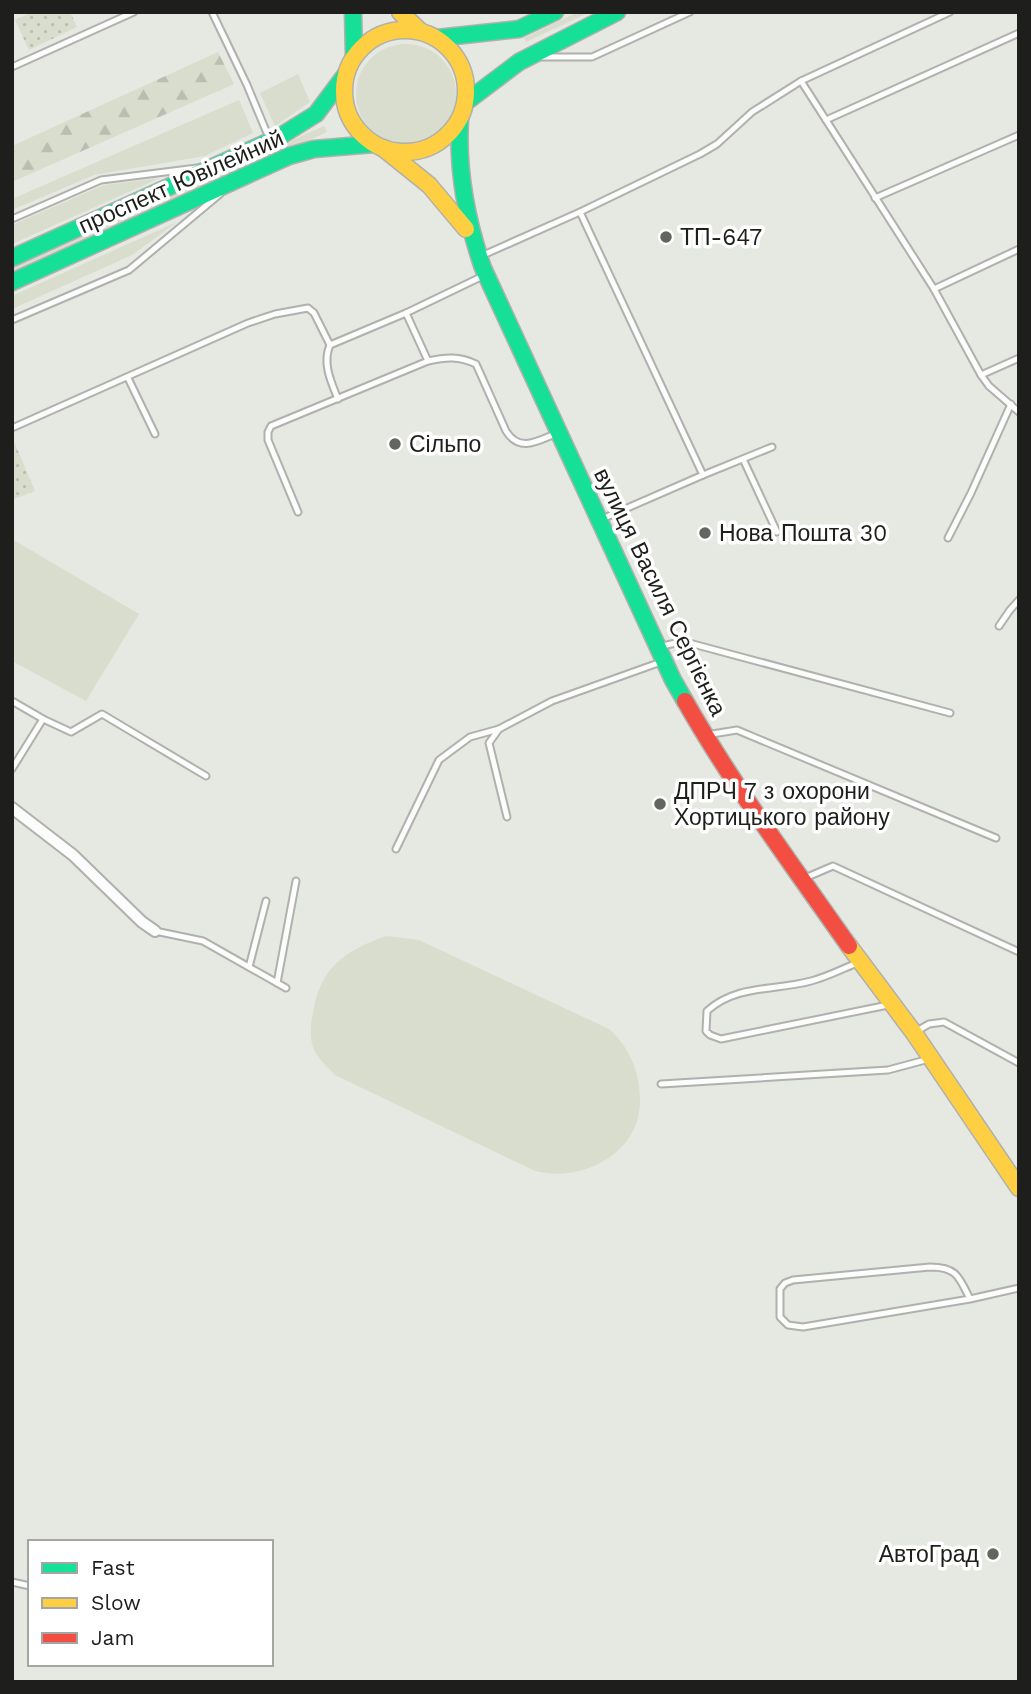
<svg xmlns="http://www.w3.org/2000/svg" width="1031" height="1694" font-family="'Work Sans',sans-serif">
<style>
.grass{fill:#d9ddcd}
.forest{fill:url(#forest-firs)}
.park{fill:url(#park-dots)}
.lines{fill:none;stroke-linecap:round;stroke-linejoin:round}
.lane-casing{stroke:#b0b0ad;stroke-width:9}
.street-casing{stroke:#b0b0ad;stroke-width:14}
.fast-casing{stroke:#b0b0ad;stroke-width:19}
.slow-casing{stroke:#b0b0ad;stroke-width:19}
.jam-casing{stroke:#b0b0ad;stroke-width:19}
.lane{stroke:#fbfcfb;stroke-width:5}
.street{stroke:#fbfcfb;stroke-width:10}
.fast{stroke:#16e098;stroke-width:16}
.slow{stroke:#ffcf43;stroke-width:16}
.jam{stroke:#f24e42;stroke-width:16}
.poi-dot{fill:#646561;stroke:#fff;stroke-width:2.5}
.labels{text-anchor:middle;dominant-baseline:central;stroke-width:7;stroke-linejoin:round;paint-order:stroke}
.street-label{font-size:23px;fill:#1e1f1c;stroke:#fff}
.poi-label{font-size:23px;fill:#1e1f1c;stroke:#fff;text-anchor:start}
</style>
<defs>
<pattern id="forest-firs" width="22" height="20" patternUnits="userSpaceOnUse" patternTransform="scale(1.75)"><rect width="22" height="20" fill="#d9ddcd"/><path d="M5 1l3.5 6h-7zM16 11l3.5 6h-7z" fill="#babdaf"/></pattern>
<pattern id="park-dots" width="8" height="8" patternUnits="userSpaceOnUse" patternTransform="scale(1.75)"><rect width="8" height="8" fill="#d9ddcd"/><path d="M2 2h.1M6 6h.1" fill="none" stroke="#babdaf" stroke-width="1.8" stroke-linecap="round"/></pattern>
</defs>
<rect width="100%" height="100%" fill="#e6e8e2"/>
<g class="grass">
<path d="M578 12H590L526 42 524 38Z"/>
<circle cx="406" cy="94" r="50"/>
<path d="M298 74 310 102 275 126 260 93Z"/>
<path d="M239 100 253 133 205 156 94 175 12 210V199Z"/>
<path d="M324 126 327 132 12 272V266Z"/>
<path d="M160 178 12 244V225L104 185Z"/>
<path d="M177 222 132 255 12 309V296Z"/>
<path d="M12 539 139 614 86 701 12 661Z"/>
<path d="M386 936 419 940 609 1029C633 1050 645 1085 638 1117 628 1161 572 1183 533 1170L335 1075C329 1069 322 1062 317 1055 309 1044 310 1026 313 1013 320 968 344 951 386 936Z"/>
</g>
<path class="forest" d="M218 52 234 84 12 182V146Z"/>
<g class="park">
<path d="M32 12H70L77 27 29 50 15 20Z"/>
<path d="M12 437 35 491 12 500Z"/>
</g>
<g class="lines">
<defs>
<g id="lane">
<path d="M212 12 247 85 269 138"/>
<path d="M950 12 801 81 826 120 1019 33"/>
<path d="M541 57H592L690 12"/>
<path d="M12 67 134 12"/>
<path d="M826 120 934 289 981 375 989 386 1019 412"/>
<path d="M875 198 1019 135"/>
<path d="M12 219 101 180 197 168"/>
<path d="M481 256 580 212"/>
<path d="M934 289 1019 249"/>
<path d="M12 320 129 270 220 194"/>
<path d="M330 345C322 363 331 382 338 399"/>
<path d="M428 361 406 313 485 275"/>
<path d="M981 375 1019 358"/>
<path d="M128 378 155 434"/>
<path d="M12 428 248 323 275 314 308 308 314 313 330 345 406 313"/>
<path d="M743 459 777 532"/>
<path d="M703 475 772 447"/>
<path d="M298 512 268 440V432L271 426 428 361C446 357 459 356 476 364L506 431C519 452 536 442 555 434"/>
<path d="M602 519 703 475 580 212 700 154 717 144 752 112 801 81"/>
<path d="M948 538 971 493 1011 404"/>
<path d="M999 626 1010 610 1019 600"/>
<path d="M658 647 680 642 693 644 950 713"/>
<path d="M12 701 43 719 12 769"/>
<path d="M43 719 71 732 102 714 206 776"/>
<path d="M706 735 737 730 996 838"/>
<path d="M507 817 489 743 499 729 552 701 661 662"/>
<path d="M396 849 439 760 470 737 499 729"/>
<path d="M805 878 833 866 1019 952"/>
<path d="M155 931 203 941 286 988"/>
<path d="M857 963C842 969 827 977 811 981 775 991 737 984 707 1011L706 1031 710 1035 721 1039 888 1005"/>
<path d="M249 967 266 901"/>
<path d="M277 983 296 881"/>
<path d="M917 1031 929 1024 944 1022 1019 1063"/>
<path d="M661 1084 888 1070 929 1059"/>
<path d="M970 1299C959 1277 957 1267 930 1267L793 1280 785 1283 780 1289V1317L788 1325 803 1327 970 1299 1019 1288"/>
<path d="M12 1582 30 1586"/>
</g>
<path id="street" d="M12 808 73 855 142 922 155 931"/>
<g id="fast">
<path d="M353 12 354 57"/>
<path d="M437 38 519 29 555 12"/>
<path d="M466 102 519 62 617 12"/>
<path d="M460 120C457 172 466 219 483 268L673 680 685 701"/>
<path d="M12 258 279 137 316 114 346 74"/>
<path d="M12 282 289 156 314 149 374 144"/>
</g>
<g id="slow">
<path d="M400 12 420 31"/>
<circle cx="405" cy="91" r="61"/>
<path d="M383 148 429 185 466 229"/>
<path d="M849 946 914 1033 1019 1188"/>
</g>
<path id="jam" d="M685 701C734 787 793 866 849 946"/>
</defs>
<use href="#lane" class="lane-casing"/>
<use href="#street" class="street-casing"/>
<use href="#fast" class="fast-casing"/>
<use href="#slow" class="slow-casing"/>
<use href="#jam" class="jam-casing"/>
<use href="#lane" class="lane"/>
<use href="#street" class="street"/>
<use href="#fast" class="fast"/>
<use href="#slow" class="slow"/>
<use href="#jam" class="jam"/>
</g>
<g class="poi-dot">
<circle cx="666" cy="237" r="7"/>
<circle cx="395" cy="444" r="7"/>
<circle cx="705" cy="533" r="7"/>
<circle cx="660" cy="804" r="7"/>
<circle cx="993" cy="1554" r="7"/>
</g>
<g class="labels">
<g class="street-label">
<text transform="translate(181 182) rotate(-24)">проспект Ювілейний</text>
<text transform="translate(660 592) rotate(64)">вулиця Василя Сергієнка</text>
</g>
<g class="poi-label">
<text x="680" y="237">ТП-647</text>
<text x="409" y="444">Сільпо</text>
<text x="719" y="533">Нова Пошта 30</text>
<text x="674" y="791">ДПРЧ 7 з охорони<tspan x="674" dy="26">Хортицького району</tspan></text>
<text x="979" y="1554" text-anchor="end">АвтоГрад</text>
</g>
</g>
<rect width="1031" height="1694" fill="none" stroke="#1e1f1c" stroke-width="28"/>
<rect x="28" y="1540" width="245" height="126" fill="#ffffff" stroke="#a5a5a4" stroke-width="2"/>
<rect x="42" y="1563" width="35" height="10" fill="#16e098" stroke="#a5a5a4" stroke-width="2"/>
<text x="91" y="1575" font-size="21" fill="#1e1f1c">Fast</text>
<rect x="42" y="1598" width="35" height="10" fill="#ffcf43" stroke="#a5a5a4" stroke-width="2"/>
<text x="91" y="1610" font-size="21" fill="#1e1f1c">Slow</text>
<rect x="42" y="1633" width="35" height="10" fill="#f24e42" stroke="#a5a5a4" stroke-width="2"/>
<text x="91" y="1645" font-size="21" fill="#1e1f1c">Jam</text>
</svg>
